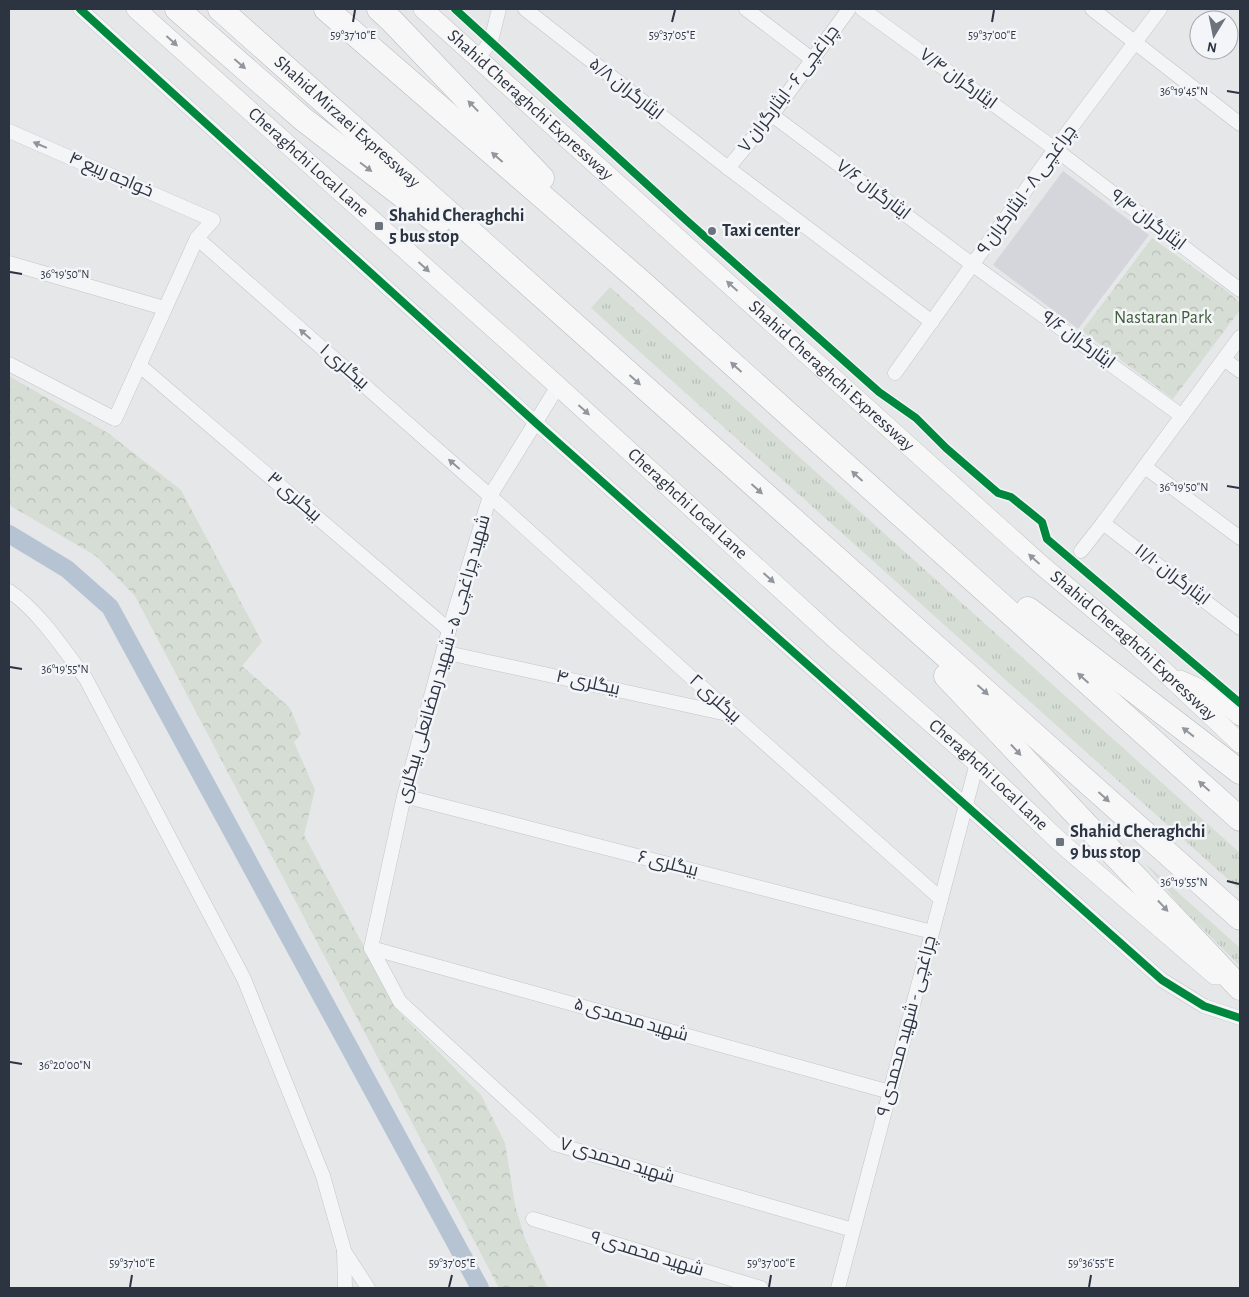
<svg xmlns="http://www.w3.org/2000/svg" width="1249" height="1297" font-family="'Alegreya Sans',Cairo,sans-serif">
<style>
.built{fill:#d4d6dc}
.grass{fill:url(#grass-tufts)}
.forest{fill:url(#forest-crowns)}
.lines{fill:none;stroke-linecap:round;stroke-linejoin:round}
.canal{stroke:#b5c3d3;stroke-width:18}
.street-casing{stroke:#c3c5c7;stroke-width:15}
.secondary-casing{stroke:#c3c5c7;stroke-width:20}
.highway-casing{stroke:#b7babe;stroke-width:25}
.street{stroke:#f4f5f6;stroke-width:14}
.secondary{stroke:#f7f7f8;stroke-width:19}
.highway{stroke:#f7f7f8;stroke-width:24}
.cycleway-casing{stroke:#f3f5f8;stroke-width:11}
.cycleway{stroke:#00873e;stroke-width:8}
.oneway{fill:#92969d}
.oneway2{fill:#90949c}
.ticks{fill:none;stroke:#2c3442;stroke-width:2}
.poi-dot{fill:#6d737c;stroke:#f3f5f8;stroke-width:2}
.labels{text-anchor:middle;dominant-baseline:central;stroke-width:5;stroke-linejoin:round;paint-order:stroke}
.street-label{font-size:18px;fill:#2c3442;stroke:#f3f5f8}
.poi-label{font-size:18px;font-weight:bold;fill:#2c3442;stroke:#f3f5f8;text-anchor:start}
.park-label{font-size:18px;fill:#405d3a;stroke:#f3f5f8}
.ticks-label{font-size:12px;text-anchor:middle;fill:#2c3442;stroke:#f3f5f8;stroke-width:5;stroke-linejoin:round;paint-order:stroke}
</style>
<defs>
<pattern id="grass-tufts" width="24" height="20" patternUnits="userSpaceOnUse" patternTransform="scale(1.25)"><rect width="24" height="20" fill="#d6ddd5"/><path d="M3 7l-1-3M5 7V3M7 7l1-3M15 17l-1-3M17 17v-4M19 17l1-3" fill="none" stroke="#b8beb8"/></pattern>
<pattern id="forest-crowns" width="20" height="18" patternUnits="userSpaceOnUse" patternTransform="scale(1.25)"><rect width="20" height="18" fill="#d6ddd5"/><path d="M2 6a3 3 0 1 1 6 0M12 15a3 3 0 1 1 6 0" fill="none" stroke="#b8beb8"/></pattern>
</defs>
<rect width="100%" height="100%" fill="#e5e7e9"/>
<path class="built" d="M1063 171 1149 235 1078 329 993 265Z"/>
<g class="grass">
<path d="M610 287 1240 853V890L591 308Z"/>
<path d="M1145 863 1240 948V966L1181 907Z"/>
</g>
<g class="forest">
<path d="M1152 238 1228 292 1240 303V310L1173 399 1082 331Z"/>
<path d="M9 376 108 433 181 490 262 642 242 666 290 708 301 734 294 742 315 790 304 835 399 1012 481 1095 505 1143 515 1205 525 1239 547 1286 553 1288H499L135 596 96 556 9 505Z"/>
</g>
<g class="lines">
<path class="canal" d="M9 534 67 569 110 607 480 1288"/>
<defs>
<g id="street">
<path d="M80 9 536 423 1162 980 1204 1006 1240 1018"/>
<path d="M525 9 728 168 932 322"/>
<path d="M746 9 813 60"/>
<path d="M862 9 1055 149 1240 290"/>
<path d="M1092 9 1240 124"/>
<path d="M478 58 491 41 499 9"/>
<path d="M772 115 973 265 1182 416"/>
<path d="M9 131 213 220 197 238 115 419 9 364"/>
<path d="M728 168 772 115 849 9"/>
<path d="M197 238 490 496 733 715 941 899"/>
<path d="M9 263 164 308"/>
<path d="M1224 359 1240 371"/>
<path d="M139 365 449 630"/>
<path d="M895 373 1055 149 1160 9"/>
<path d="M1145 467 1240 538"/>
<path d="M1103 523 1240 628"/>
<path d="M1081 551 1103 523 1240 337"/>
<path d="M9 591C39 611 64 650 86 679L244 979 323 1176 344 1250 345 1288"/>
<path d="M443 652 732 715"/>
<path d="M404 796 932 932"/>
<path d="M371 948 404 796 449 630 490 496 558 386"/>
<path d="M371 948 400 1002 555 1144 853 1230"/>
<path d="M371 948 890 1092"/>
<path d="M533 1219 761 1288"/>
<path d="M344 1251 368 1288"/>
<path d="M838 1288 977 763"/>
</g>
<g id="secondary">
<path id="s1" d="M136 9 558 386 833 637 977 763 1060 842 1215 975"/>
<path id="s2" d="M423 9 1039 563 1135 644 1240 743"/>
<path d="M1180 680C1203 689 1222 700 1240 716"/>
</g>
<g id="highway">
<path d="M177 9 303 119 438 223"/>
<path id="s3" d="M220 9 1240 918"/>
<path d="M326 9 640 281 1240 819"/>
<path d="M379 9 392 21 542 178"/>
<path d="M1028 609 1240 772"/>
<path d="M946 676 1240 988"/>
</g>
</defs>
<use href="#street" class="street-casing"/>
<use href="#secondary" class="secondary-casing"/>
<use href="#highway" class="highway-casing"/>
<use href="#street" class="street"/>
<use href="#secondary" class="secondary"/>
<use href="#highway" class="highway"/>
<defs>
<g id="cycleway">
<path d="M80 9 536 423 1162 980 1204 1006 1240 1018"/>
<path d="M455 9 686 220 879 392 916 418 946 448 998 493 1011 497 1042 522 1047 539 1240 703"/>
</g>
</defs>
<use href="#cycleway" class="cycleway-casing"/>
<use href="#cycleway" class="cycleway"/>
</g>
<defs><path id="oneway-solid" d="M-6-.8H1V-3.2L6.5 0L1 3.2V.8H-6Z" transform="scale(1.25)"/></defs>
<g class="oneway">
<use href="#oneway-solid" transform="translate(172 41) rotate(42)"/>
<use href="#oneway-solid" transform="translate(240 64) rotate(41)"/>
<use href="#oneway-solid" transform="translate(473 106) rotate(-134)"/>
<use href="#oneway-solid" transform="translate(497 157) rotate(-139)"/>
<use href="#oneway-solid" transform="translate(366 167) rotate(37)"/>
<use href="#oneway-solid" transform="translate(424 267) rotate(42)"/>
<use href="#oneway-solid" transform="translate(732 286) rotate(-138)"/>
<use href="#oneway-solid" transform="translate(736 367) rotate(-138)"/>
<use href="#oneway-solid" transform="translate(635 380) rotate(42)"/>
<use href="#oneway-solid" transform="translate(584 410) rotate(42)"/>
<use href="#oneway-solid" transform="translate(857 476) rotate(-138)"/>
<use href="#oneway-solid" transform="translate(757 489) rotate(42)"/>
<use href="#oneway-solid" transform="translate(1034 559) rotate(-138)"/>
<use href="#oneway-solid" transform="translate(769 578) rotate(42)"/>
<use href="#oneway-solid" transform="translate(1083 678) rotate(-138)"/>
<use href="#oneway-solid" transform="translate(983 690) rotate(42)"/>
<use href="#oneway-solid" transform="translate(1188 732) rotate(-142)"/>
<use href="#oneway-solid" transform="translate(1016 750) rotate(47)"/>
<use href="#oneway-solid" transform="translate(1204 786) rotate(-138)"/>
<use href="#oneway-solid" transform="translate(1104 797) rotate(42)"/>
<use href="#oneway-solid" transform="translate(1163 906) rotate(47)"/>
</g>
<g class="oneway2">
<use href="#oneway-solid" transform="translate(40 145) rotate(-157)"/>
<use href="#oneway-solid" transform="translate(305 334) rotate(-139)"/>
<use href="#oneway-solid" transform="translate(454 464) rotate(-139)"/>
</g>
<path class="ticks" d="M353 22 355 10M672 22 675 10M992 22 994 10M1227 91 1239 93M10 272 22 274M1227 486 1239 488M10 667 22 669M1227 881 1239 884M10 1062 22 1064M130 1287 132 1275M449 1287 452 1275M769 1287 771 1275M1089 1287 1091 1275"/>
<g class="poi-dot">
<rect x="374" y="221" width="10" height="10" rx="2.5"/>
<circle cx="712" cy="231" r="5"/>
<rect x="1055" y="837" width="10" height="10" rx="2.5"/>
</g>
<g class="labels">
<g class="street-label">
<text transform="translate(958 79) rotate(36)">ایثارگران ۷/۴</text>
<text transform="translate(626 89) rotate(38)">ایثارگران ۵/۸</text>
<text transform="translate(789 89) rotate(-53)">چراغچی ۶ - ایثارگران ۷</text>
<text stroke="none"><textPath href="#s2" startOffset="144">Shahid Cheraghchi Expressway</textPath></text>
<text stroke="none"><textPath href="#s3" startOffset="170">Shahid Mirzaei Expressway</textPath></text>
<text stroke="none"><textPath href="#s1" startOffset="231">Cheraghchi Local Lane</textPath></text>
<text transform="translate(111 175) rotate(23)">خواجه ربیع ۴</text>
<text transform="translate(873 190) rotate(37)">ایثارگران ۷/۶</text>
<text transform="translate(1027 190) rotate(-54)">چراغچی ۸ - ایثارگران ۹</text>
<text transform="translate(1148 220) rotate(37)">ایثارگران ۹/۴</text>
<text transform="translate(1078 340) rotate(36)">ایثارگران ۹/۶</text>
<text transform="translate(344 367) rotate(41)">بیگلری ۱</text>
<text stroke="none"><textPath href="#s2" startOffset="549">Shahid Cheraghchi Expressway</textPath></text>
<text transform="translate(294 497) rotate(41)">بیگلری ۳</text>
<text stroke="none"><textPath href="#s1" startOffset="741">Cheraghchi Local Lane</textPath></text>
<text transform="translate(1172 575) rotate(37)">ایثارگران ۱۱/۱۰</text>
<text stroke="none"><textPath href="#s2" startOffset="954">Shahid Cheraghchi Expressway</textPath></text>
<text transform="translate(444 659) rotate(-74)">شهید چراغچی ۵ - شهید رمضانعلی بیگلری</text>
<text transform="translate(588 683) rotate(12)">بیگلری ۴</text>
<text transform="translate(715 699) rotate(42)">بیگلری ۲</text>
<text stroke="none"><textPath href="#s1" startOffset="1146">Cheraghchi Local Lane</textPath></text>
<text transform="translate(668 864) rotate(14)">بیگلری ۶</text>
<text transform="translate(631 1020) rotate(16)">شهید محمدی ۵</text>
<text transform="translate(907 1026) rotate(-75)">۹ چراغچی - شهید محمدی</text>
<text transform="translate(617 1161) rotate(17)">شهید محمدی ۷</text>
<text transform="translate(647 1254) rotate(17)">شهید محمدی ۹</text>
</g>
<g class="poi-label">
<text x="389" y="216">Shahid Cheraghchi<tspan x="389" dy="21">5 bus stop</tspan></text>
<text x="722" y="231">Taxi center</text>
<text x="1070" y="832">Shahid Cheraghchi<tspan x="1070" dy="21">9 bus stop</tspan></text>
</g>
<g class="park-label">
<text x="1163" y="318">Nastaran Park</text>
</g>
</g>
<g class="ticks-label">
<text x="353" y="39">59°37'10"E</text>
<text x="672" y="39">59°37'05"E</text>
<text x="992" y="39">59°37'00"E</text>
<text x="1184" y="95">36°19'45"N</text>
<text x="65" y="278">36°19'50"N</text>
<text x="1184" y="491">36°19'50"N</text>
<text x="65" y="673">36°19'55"N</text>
<text x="1184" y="886">36°19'55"N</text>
<text x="65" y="1069">36°20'00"N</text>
<text x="132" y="1267">59°37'10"E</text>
<text x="452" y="1267">59°37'05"E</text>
<text x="771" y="1267">59°37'00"E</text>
<text x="1091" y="1267">59°36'55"E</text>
</g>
<rect width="1249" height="1297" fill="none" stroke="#2c3442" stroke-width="20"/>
<g transform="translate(1214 35) rotate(190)"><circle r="24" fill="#f3f5f8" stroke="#a3a8af"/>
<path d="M0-4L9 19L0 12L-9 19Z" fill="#6d737c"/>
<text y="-8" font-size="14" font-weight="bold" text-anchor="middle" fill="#2c3442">N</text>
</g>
</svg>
